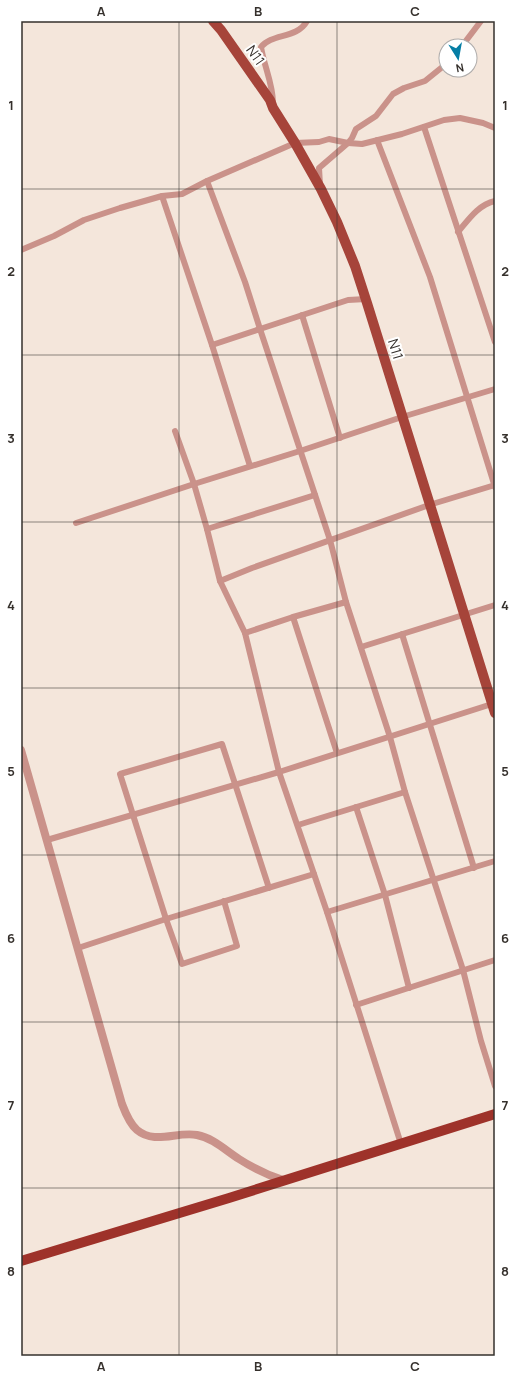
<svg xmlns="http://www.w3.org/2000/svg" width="516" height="1377" font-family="Manrope,sans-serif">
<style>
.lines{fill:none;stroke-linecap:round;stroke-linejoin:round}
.minor{stroke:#ca928a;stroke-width:6}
.tertiary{stroke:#ca928a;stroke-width:8}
.primary{stroke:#a6443a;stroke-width:10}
.trunk{stroke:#9e322a;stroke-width:10}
.grid{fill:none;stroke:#35302c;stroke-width:1;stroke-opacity:0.55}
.labels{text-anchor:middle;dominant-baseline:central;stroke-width:4;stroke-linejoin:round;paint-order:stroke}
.street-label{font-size:14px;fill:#35302c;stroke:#fff}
.neatline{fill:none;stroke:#35302c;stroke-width:1.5}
.grid-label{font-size:13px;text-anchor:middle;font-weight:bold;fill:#35302c}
</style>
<rect width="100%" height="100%" fill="#f4e6db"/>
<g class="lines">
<g class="minor">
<path d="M462 46 481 21"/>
<path d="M273 103C273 84 264 66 261 47 272 33 297 39 307 21"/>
<path d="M424 127 495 342"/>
<path d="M377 140 430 277 495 487"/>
<path d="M207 181 245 282 260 329 348 300 366 299"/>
<path d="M320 185 319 168 348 143 352 138 356 129 376 116 393 94 404 88 425 81 446 64"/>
<path d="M162 196 212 345 250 466"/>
<path d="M458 232C469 219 478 205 495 201"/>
<path d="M21 250 54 236 84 220 120 208 162 196 182 194 207 181 295 143 319 142 329 139 348 143 362 144 402 134 444 120 460 118 483 123 495 128"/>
<path d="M302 315 340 438"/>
<path d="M212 345 260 329 330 540 346 602 390 737 405 792 463 970 481 1041 495 1086"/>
<path d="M175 431 194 484 207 529 220 581 245 633 279 772 327 912 401 1144"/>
<path d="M76 523 194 484 300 451 402 417 495 389"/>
<path d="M207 529 315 495"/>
<path d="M220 581 252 568 429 505 495 485"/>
<path d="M293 617 337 753"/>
<path d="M245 633 293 617 346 602"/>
<path d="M402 634 474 868"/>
<path d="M361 647 495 605"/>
<path d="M356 807 385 895 409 988"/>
<path d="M298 825 405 792"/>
<path d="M47 840 279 772 495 703"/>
<path d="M224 901 237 946 182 964 166 919 120 774 222 744 269 888"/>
<path d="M327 912 495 861"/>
<path d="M78 948 166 919 314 874"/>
<path d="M356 1005 495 960"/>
</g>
<path class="tertiary" d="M21 750 122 1104C125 1112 130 1124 137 1130 155 1145 177 1131 197 1135 213 1138 225 1150 239 1159 253 1168 267 1175 283 1180"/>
<path class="primary" d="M213 21 221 30 270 100 273 108 295 143 321 189 337 222 355 266 367 303 495 713"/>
<path class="trunk" d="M21 1261 229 1198 495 1114"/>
</g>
<path class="grid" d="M179 21V1356M337 21V1356M21 189H495M21 355H495M21 522H495M21 688H495M21 855H495M21 1022H495M21 1188H495"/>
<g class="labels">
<g class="street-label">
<text transform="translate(256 55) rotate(55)">N11</text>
<text transform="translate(396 349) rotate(73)">N11</text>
</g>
</g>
<rect width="516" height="1377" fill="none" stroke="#ffffff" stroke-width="44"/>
<g transform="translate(458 58) rotate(169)"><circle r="19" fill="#ffffff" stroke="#aeacab"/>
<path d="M0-3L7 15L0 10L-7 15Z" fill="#067ea5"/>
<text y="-6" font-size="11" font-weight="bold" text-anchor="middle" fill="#35302c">N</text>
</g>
<rect x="22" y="22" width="472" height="1333" class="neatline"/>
<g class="grid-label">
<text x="101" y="16">A</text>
<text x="258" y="16">B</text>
<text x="415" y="16">C</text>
<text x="11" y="110">1</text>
<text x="505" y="110">1</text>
<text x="11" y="276">2</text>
<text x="505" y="276">2</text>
<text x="11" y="443">3</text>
<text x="505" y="443">3</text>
<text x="11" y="610">4</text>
<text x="505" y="610">4</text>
<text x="11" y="776">5</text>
<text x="505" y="776">5</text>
<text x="11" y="943">6</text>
<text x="505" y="943">6</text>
<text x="11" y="1110">7</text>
<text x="505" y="1110">7</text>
<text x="11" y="1276">8</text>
<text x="505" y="1276">8</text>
<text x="101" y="1371">A</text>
<text x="258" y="1371">B</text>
<text x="415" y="1371">C</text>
</g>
</svg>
